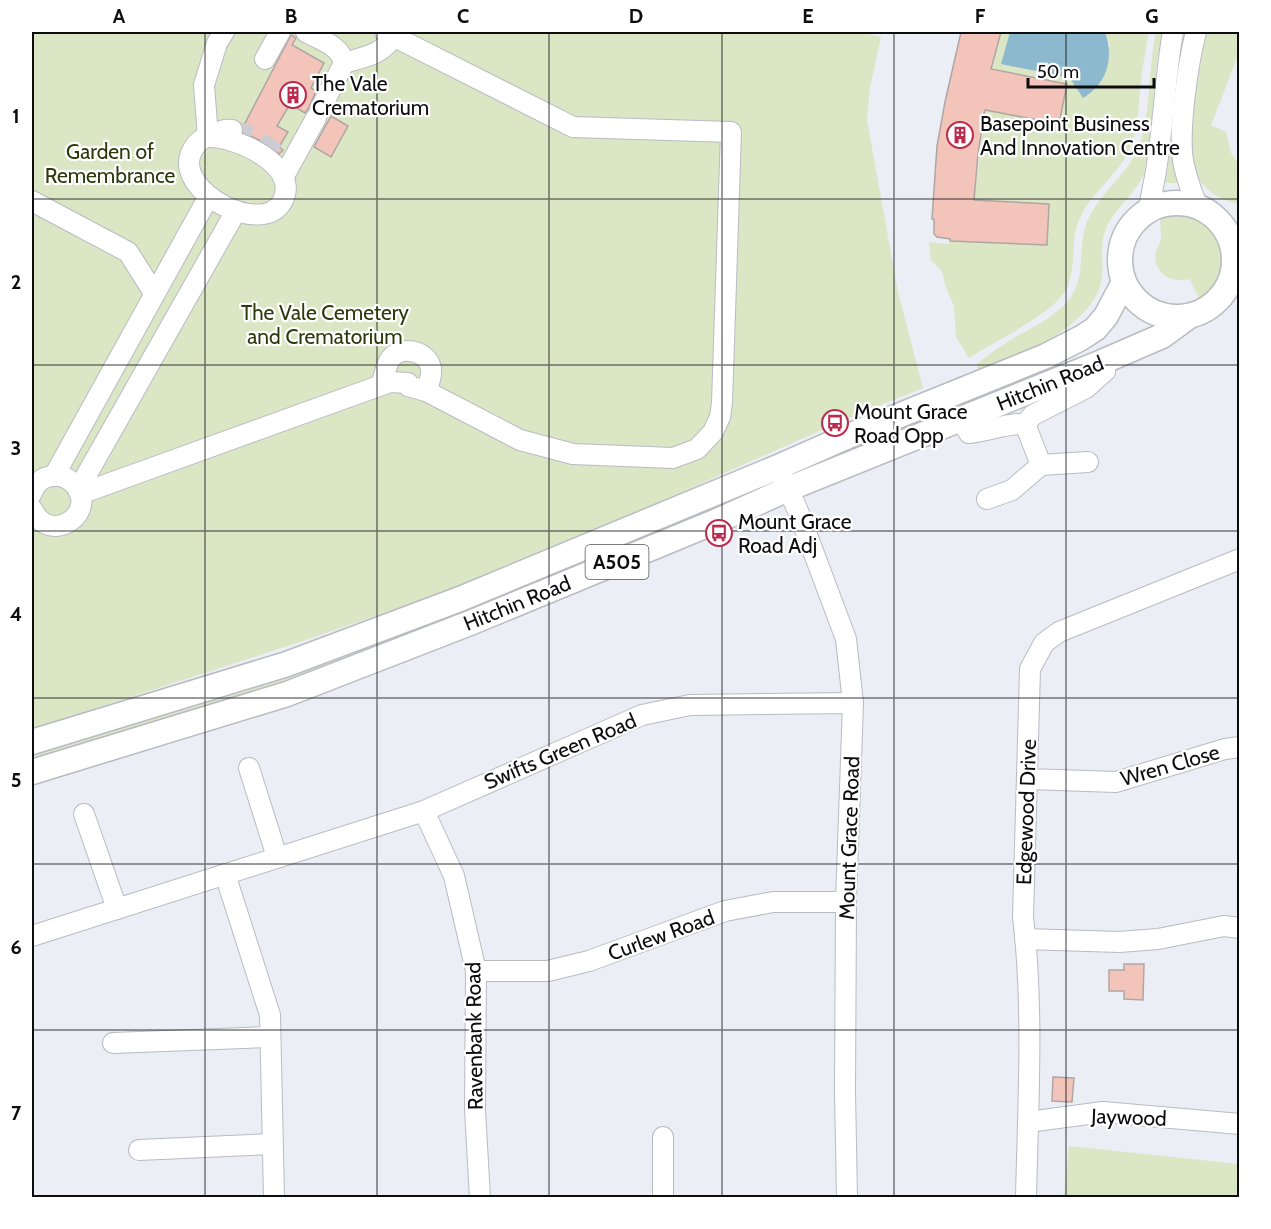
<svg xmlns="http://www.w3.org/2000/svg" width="1271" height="1229" font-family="Cabin,sans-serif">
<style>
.green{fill:#dbe6c5}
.water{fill:#8cb9cd}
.building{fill:#f3c4b9;stroke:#afa6a4;stroke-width:1.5}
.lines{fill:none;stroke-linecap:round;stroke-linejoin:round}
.minor-tunnel{stroke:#cbccd4;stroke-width:20;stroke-dasharray:20 10;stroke-linecap:butt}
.minor-casing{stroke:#b9bbc3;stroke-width:22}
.major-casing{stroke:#b9bbc3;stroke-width:27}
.minor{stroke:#fff;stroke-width:20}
.major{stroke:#fff;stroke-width:24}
.grid{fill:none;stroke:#0d0d10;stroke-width:1.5;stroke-opacity:0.55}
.labels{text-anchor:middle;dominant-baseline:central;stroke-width:4.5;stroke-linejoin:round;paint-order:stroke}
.shield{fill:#fff;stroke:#565658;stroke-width:1.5}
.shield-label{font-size:20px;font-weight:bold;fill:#0d0d10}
.poi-label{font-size:21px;fill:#0d0d10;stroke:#fff;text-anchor:start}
.park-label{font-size:21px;fill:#2e390b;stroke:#fff}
.street-label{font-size:21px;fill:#0d0d10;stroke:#fff}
.neatline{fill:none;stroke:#0d0d10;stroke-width:2}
.grid-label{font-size:20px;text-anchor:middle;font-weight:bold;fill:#0d0d10}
</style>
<rect width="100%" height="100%" fill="#eceef6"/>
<g class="green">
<path d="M32 32H859L881 37 870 88 867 120 898 292 923 388 849 418 847 416 828 423 826 428 619 520 453 589 300 642 32 729Z"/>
<path d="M1001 32H1010L1002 64 1070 78 1110 46 1105 32H1149C1145 51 1142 70 1140 90 1138 111 1138 134 1128 153 1114 179 1088 195 1078 223 1069 247 1079 278 1060 298 1040 320 995 341 969 358L956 337 954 306 945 285 942 272 931 260 929 242 950 244V241L1047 245 1049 204 974 200 985 110 1059 124 1067 85 991 69Z"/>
<path d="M1156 32H1163C1155 61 1154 92 1152 122 1151 137 1151 153 1146 168 1139 192 1116 206 1106 228 1098 247 1106 269 1100 287 1085 330 1018 356 979 372L977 364C988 355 999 347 1011 340 1030 328 1052 319 1067 302 1086 280 1078 254 1085 228 1094 197 1125 178 1138 149 1151 118 1148 67 1156 32Z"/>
<path d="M1182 32H1186C1179 65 1163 155 1179 183H1165L1168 168 1173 84Z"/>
<path d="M1207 32H1239V53L1211 125 1226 132 1231 153 1239 164V204C1186 193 1190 152 1194 109 1197 83 1200 57 1207 32Z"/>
<path d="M1178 212C1227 217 1242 273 1200 301L1190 279C1173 284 1152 274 1156 252 1157 247 1160 244 1161 239 1161 231 1160 223 1160 215Z"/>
<path d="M969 394 973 402 814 467 820 458Z"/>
<path d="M750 493V497L586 565 294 679 32 763V750L676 522Z"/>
<path d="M1069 1146 1239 1164V1197H1064Z"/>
</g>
<path class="water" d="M1010 32H1105C1114 57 1108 83 1083 98L1070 78 1001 64Z"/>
<g class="building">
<path d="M961 32H1001L991 69 1067 84 1059 124 985 110 978 154 974 200 1049 204 1047 245 950 241V239L937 237 934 234V219H932L937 146 945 102Z"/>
<path d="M291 35 296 38 292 45 324 63 311 88 316 91 308 109 305 113 290 104 277 126 288 132 279 147 283 150 279 154 269 145 243 132V127Z"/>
<path d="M331 116 348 126 331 157 314 147Z"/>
<path d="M1124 964H1144L1143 1000 1124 999V991H1109V970H1124Z"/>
<path d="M1053 1077 1074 1078 1072 1102 1052 1101Z"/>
</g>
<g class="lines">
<path class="minor-tunnel" d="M232 130 254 137 278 155"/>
<defs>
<g id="minor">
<path d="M306 32C320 40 340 45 344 63L320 110"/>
<path d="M1196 32C1188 63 1180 120 1182 152 1183 170 1191 189 1197 206"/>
<path d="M265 59 280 32"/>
<path d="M344 63C363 57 383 55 393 36"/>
<path d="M208 137C236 136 302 166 282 202 262 237 175 192 191 153 195 145 198 141 206 137 216 133 221 129 232 130"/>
<path d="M208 137 204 85 217 43 224 32"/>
<path d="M284 176 316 118"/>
<path d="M32 201 128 252 154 293"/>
<path d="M1149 210C1151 194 1155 180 1157 164 1164 120 1165 76 1173 32"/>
<path d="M382 383C384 376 386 367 389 361 399 344 427 350 431 368 432 376 429 383 426 391"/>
<path d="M961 420 969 433C989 431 1006 423 1025 424"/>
<path d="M1088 462 1041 465 1025 424 1033 415 1086 388 1105 371 1102 362"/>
<path d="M778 467 798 511 846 639 853 703 846 902 845 1092 847 1198"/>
<path d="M54 476 209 196"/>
<path d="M78 490 236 211"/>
<path d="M32 493C35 484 42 477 52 476 60 475 68 478 74 484 100 511 51 548 32 509"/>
<path d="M80 494 390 382 408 383V386L426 391 520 440 573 454 673 458 697 449 713 432 720 417 722 403 731 132 573 127 385 32"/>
<path d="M987 499 1012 490 1041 465"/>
<path d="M249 768 277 857"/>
<path d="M1028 779 1116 782 1225 749 1240 747"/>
<path d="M424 811 454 876 476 971 475 1110 480 1198"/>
<path d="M84 814 117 909"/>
<path d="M225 874 270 1015 274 1198"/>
<path d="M32 936 424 811 642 715 690 705 853 703"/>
<path d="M1025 939 1119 942 1158 939 1224 926 1240 928"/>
<path d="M476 971H548L589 961 725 911 773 902H846"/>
<path d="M113 1043 270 1037"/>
<path d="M1028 1122 1103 1112 1240 1124"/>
<path d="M663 1137V1198"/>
<path d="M139 1150 272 1144"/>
<path d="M1026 1198C1028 1105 1034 1009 1023 917L1030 669 1044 643 1059 632 1240 559"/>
</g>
<g id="major">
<circle cx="1177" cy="260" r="57"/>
<path d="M32 742 287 664 460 599 778 467 846 437 1046 356 1081 338 1095 329 1106 316 1124 282"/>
<path d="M32 772 287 694 470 623 717 521 788 489 1102 362 1162 336 1188 317"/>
</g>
</defs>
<use href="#minor" class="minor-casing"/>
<use href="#major" class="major-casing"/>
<use href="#minor" class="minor"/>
<use href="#major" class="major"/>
</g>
<path class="grid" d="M205 32V1198M377 32V1198M549 32V1198M722 32V1198M894 32V1198M1066 32V1198M32 199H1240M32 365H1240M32 531H1240M32 698H1240M32 864H1240M32 1030H1240"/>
<defs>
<symbol id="building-ring" viewBox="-11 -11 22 22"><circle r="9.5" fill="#fff" stroke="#bb2b4d" stroke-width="1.5"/><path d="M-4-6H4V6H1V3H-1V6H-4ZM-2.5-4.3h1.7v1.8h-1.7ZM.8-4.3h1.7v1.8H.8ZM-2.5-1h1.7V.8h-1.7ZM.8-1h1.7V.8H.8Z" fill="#bb2b4d"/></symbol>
<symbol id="bus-ring" viewBox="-11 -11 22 22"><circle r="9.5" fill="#fff" stroke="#bb2b4d" stroke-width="1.5"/><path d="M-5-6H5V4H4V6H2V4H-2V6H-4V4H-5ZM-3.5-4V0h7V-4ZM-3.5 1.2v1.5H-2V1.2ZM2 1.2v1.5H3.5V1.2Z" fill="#bb2b4d"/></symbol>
</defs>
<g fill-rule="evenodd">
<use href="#building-ring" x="278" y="80" width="30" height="30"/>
<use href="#building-ring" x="945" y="120" width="30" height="30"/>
<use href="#bus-ring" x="820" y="408" width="30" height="30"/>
<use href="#bus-ring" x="704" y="518" width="30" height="30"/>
</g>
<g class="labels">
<rect class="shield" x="585.5" y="545" width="63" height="34" rx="4.5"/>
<g class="shield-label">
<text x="617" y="562">A505</text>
</g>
<g class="poi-label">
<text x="312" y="83">The Vale<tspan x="312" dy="24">Crematorium</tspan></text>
<text x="980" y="123">Basepoint Business<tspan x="980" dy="24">And Innovation Centre</tspan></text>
<text x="854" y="411">Mount Grace<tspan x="854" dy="24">Road Opp</tspan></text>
<text x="738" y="521">Mount Grace<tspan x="738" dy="24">Road Adj</tspan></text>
</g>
<g class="park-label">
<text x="110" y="151">Garden of<tspan x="110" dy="24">Remembrance</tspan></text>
<text x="325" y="312">The Vale Cemetery<tspan x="325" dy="24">and Crematorium</tspan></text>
</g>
<g class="street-label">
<text transform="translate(1050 383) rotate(-22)">Hitchin Road</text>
<text transform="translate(517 603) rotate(-22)">Hitchin Road</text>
<text transform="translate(560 751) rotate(-23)">Swifts Green Road</text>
<text transform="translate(1170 765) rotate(-16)">Wren Close</text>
<text transform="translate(1026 812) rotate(-88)">Edgewood Drive</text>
<text transform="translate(849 838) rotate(-88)">Mount Grace Road</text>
<text transform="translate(661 935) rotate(-20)">Curlew Road</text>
<text transform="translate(474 1036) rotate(-91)">Ravenbank Road</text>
<text transform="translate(1129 1117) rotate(2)">Jaywood</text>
</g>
</g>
<rect width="1271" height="1229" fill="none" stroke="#ffffff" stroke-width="66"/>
<path d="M1028 78v9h126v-9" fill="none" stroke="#0d0d10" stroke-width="3"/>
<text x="1037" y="78" font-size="18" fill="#0d0d10" stroke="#ffffff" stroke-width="4.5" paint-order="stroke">50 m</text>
<rect x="33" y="33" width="1205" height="1163" class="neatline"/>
<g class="grid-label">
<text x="119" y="23">A</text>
<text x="291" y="23">B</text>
<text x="463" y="23">C</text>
<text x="636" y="23">D</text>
<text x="808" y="23">E</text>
<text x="980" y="23">F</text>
<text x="1152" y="23">G</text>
<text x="16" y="123">1</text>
<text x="16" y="289">2</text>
<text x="16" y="455">3</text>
<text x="16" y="621">4</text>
<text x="16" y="787">5</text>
<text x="16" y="954">6</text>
<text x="16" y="1120">7</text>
</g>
</svg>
